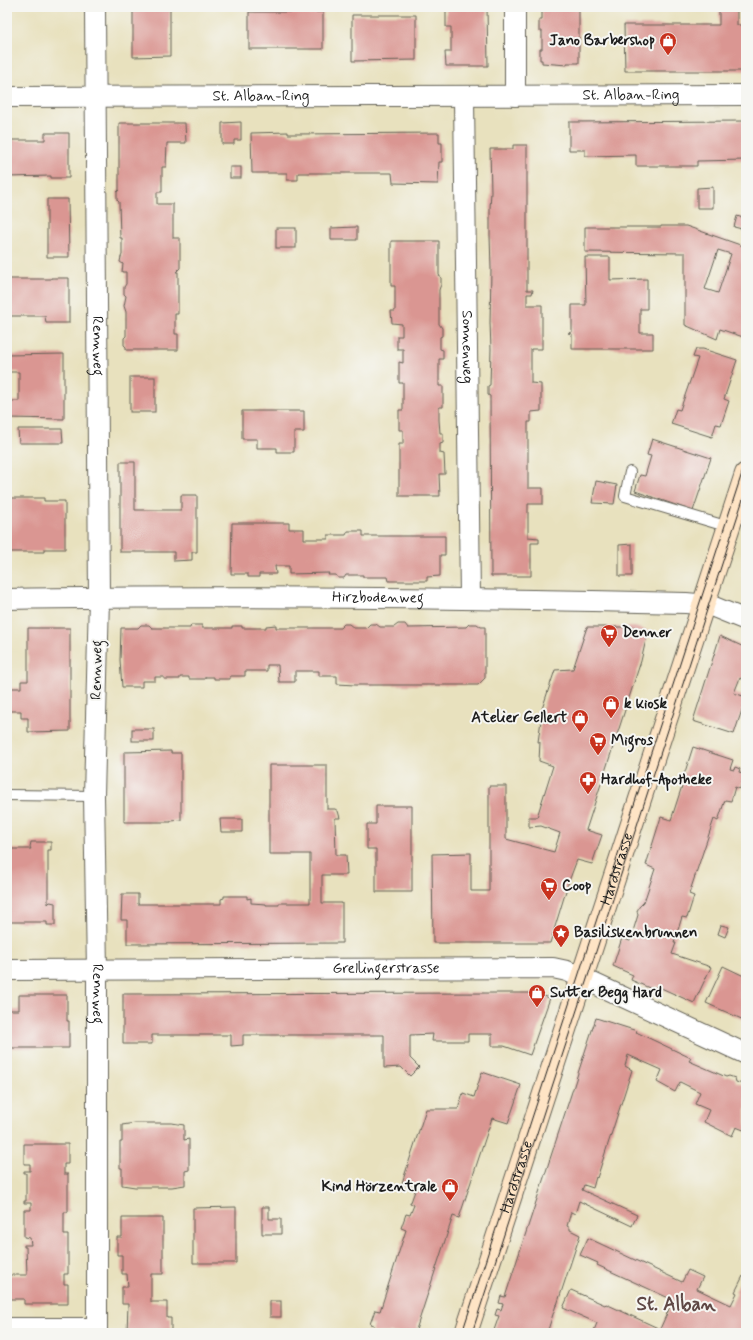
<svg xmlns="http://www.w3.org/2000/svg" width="753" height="1340" font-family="Mynerve,sans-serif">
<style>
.building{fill:#da9692;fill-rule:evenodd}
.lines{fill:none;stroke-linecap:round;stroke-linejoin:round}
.lane-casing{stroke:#636155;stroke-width:12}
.street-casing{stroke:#636155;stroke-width:22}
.secondary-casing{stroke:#636155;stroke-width:24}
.lane{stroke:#fff;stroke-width:10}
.street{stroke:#fff;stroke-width:20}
.secondary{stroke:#fee4c5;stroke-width:22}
.tram{stroke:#1c1c1c;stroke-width:1}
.labels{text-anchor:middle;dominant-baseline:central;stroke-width:4;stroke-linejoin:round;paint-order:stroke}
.poi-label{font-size:15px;font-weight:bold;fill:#1c1c1c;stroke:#f6f6f2;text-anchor:start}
.street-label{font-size:15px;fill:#1c1c1c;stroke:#f6f6f2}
.district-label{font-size:19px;font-weight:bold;fill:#5e4745;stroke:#f6f6f2}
</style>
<rect width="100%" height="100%" fill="#f6f6f2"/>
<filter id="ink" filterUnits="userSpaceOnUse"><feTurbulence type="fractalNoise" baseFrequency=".025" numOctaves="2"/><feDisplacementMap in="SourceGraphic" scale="8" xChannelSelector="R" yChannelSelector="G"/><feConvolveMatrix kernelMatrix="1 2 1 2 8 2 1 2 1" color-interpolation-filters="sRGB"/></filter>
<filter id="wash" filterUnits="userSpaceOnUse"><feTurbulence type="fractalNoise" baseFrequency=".012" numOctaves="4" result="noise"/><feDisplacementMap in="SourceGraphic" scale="16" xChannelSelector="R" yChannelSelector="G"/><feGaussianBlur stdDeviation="0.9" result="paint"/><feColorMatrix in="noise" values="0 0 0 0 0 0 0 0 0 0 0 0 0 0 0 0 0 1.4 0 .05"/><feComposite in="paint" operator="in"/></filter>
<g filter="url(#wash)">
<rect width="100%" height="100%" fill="#e8e1be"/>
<g id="blocks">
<g class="building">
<path d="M133 7H170V56L133 57Z"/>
<path d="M446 7H487L488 66H446L445 52H451V27H446Z"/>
<path d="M542 7H579V63H567V65L542 63V60H540V49H542V31H539V20H542Z"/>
<path d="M719 7H737V25H746V71H625L624 25H719Z"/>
<rect x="249" y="12" width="74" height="37"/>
<path d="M352 15H416V60L352 61Z"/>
<path d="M746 121V160L697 161V166H636V155L585 156V150H569V122Z"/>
<path d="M241 122V140H234V144H222V123Z"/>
<path d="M119 123H185L186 143H167L166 167H162V192H157V204H173V238H180V268L176 272H178V314H175V334H178V350H126V347L124 345V338L126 336V312L124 306 126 296 124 294V287L126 284V272H122L123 264 120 262 121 257 122 255V238H120L119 202 117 200V192L119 190Z"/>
<path d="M288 132V134H293L439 133V143H442V162H439L438 184 393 183 392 173H298V180H287V173H252L251 133Z"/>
<path d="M45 133H69V178H51V176L7 177V140H45Z"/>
<path d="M513 145H527V290H533L532 294H527V305H542V349H531V383L541 384V411L531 412V422H528V488H543V504H528V537L539 538V543H531V576H491L490 396 488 395V386L490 385 491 349 490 323 491 269 490 235V208L491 192 490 149H513Z"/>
<rect x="230" y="167" width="11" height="11"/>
<path d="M713 187V208H697V188Z"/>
<path d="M47 199H68L69 257H47Z"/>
<path d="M737 216 746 219V230L734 227Z"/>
<path d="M661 226H686L746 247V338L720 329 717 339 685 325V253L585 252V227H661ZM718 250 731 254 718 293 705 289Z"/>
<path d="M357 227V240H331V228Z"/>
<rect x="276" y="228" width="20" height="20"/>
<path d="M391 241H439V275L441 278V285L440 287 439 290V324L442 328V336L440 337V349L443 350V359H439V386H443V407H439V420L440 433H443V443L440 444V453L444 454 445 474H439L440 496H399V444H403V430H399V410H403V383H399V362L403 363V349H397V336H402V324L392 323 391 311H395V286H391Z"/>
<path d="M585 257H610V280L647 279V309H640V333H653V349H572V334L568 333 572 332V305H586Z"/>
<path d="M51 278H69V323H46L45 316H7V279H51Z"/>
<path d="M696 349H703L737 360 724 399 729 401 721 425 716 424 712 437 671 424 676 409 680 410 698 358 693 357Z"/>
<path d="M64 354V419L7 418V401H19V372H7V355Z"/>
<rect x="130" y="377" width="25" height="35"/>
<path d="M242 411H304V432H294V452H277V448H257V439H242Z"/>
<path d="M18 429H62L63 443H19Z"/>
<path d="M652 439 711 458 693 511 635 491 640 475 645 476 651 456 647 455Z"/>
<path d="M120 462H135V510H181V495H197V552H192V560L174 561V552H120Z"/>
<path d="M596 481 617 485 614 504 592 503Z"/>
<path d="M7 498H44V501H65V549H44V552H7Z"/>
<path d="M232 523H289V529H304V539H328V535H346L348 531H363V536H445V555H440V576L427 577V581H389L388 577H363V575H346L344 578H338L336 575H328L329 573 289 574V566H275L276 574H259V577H248V574H231Z"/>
<path d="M632 544V576H619V545Z"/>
<path d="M344 624H349L354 628H366L370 624H376L380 627H394L398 624H405L408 628 466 627 469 624H477L481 627H485V678L478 685H355L337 684V676H319V671H295V682H279L278 665H267V671H245V676H230V679H214V677H205V679H189V677H180V679H164V677H155V681H142V687H122L120 660 121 628H138L141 625H149L152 628H190L191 625H202V628H232V626H242V628H266V626L276 625V628H340Z"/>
<path d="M587 627H635L648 631 641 661 586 830 602 835 592 864 577 860 569 881 550 943H433L432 854 471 853V891H489V786H506V839L554 852 560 833 541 826 529 827V817H537L553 766 539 761 540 742H538L542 713 541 712 555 670 573 669Z"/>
<path d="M28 628H70V731L28 732V718H21V711H8V688H21V681H28Z"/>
<path d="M720 636 746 648V681L740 678 734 693 746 697V698L734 734 693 721Z"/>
<rect x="132" y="729" width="22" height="12"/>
<path d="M693 747 733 760 730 769 734 770 735 767 740 769 739 772 745 774 740 789 735 787 731 801 725 800 718 821 714 819 689 894 694 896 687 918 682 917 674 943H676L672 954 711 967 694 1003 659 987 656 986 654 990 631 980 633 975 613 966 622 938 630 941 638 915 637 911 639 907 644 902 655 869 646 865 661 817 671 820 682 786 681 777 685 772Z"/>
<path d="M171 751V753H181V820L171 821V822H124V752Z"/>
<path d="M269 765H327V809H335L338 811 340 818H335L336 855H346L347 875H322V903H342V943L127 944V920H121L122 894H138V904H221V899L224 898V896H247V899L251 898V903L266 904V905H279V903H310V854H269Z"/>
<path d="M376 806H412V892H376V849H367V824H376Z"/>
<path d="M220 819H242V832H221Z"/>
<path d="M31 842H51V850H48V904L50 902 55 903V925H47V922H7V849H31L30 847Z"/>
<path d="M721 925 729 927 725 937 718 934Z"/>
<path d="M723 966 746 977V1021L706 1003Z"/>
<path d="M531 992 550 998 530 1055 504 1046H492V1034H468V1041H432L433 1034 410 1035V1058L419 1067 410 1076 401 1067 384 1068V1035H243V1045L231 1046V1035H152V1044H123V994L500 993H530Z"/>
<path d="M19 995H67V1021H69V1048H11V1055H7V1010H19Z"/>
<path d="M596 1018 637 1031 636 1032 691 1058 689 1061 726 1077 729 1076 735 1078 736 1082 746 1085V1131L736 1127 732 1136 704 1122 709 1110 695 1104 700 1092 680 1082 675 1092 657 1082 662 1070 628 1055 625 1066 632 1070 597 1178 596 1177 593 1188 584 1185 582 1190 637 1215 632 1226 579 1201 575 1214 571 1212 567 1226 570 1228V1230L580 1235 557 1305H556L547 1333H493L499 1316 495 1315 497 1309 501 1310 503 1304 499 1303 501 1296 505 1297Z"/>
<path d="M482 1072 521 1085 508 1123 492 1118 459 1218 453 1216 415 1333H372L374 1325 370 1324 375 1310 380 1311 406 1230 401 1228 406 1214 410 1215 414 1205 410 1203V1202H411L416 1188 402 1183 426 1109H458L463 1093 474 1097Z"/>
<path d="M135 1123H172L184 1125V1140L189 1139V1170L185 1171V1185L172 1187H135L122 1185V1168H120V1142H122V1125Z"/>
<path d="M24 1144H68V1164H64V1174H68V1212H64V1235H68V1274H64V1284H68V1304H24V1299H7V1275H27L26 1247H24V1245H31L30 1238 24 1237V1210H31V1203H24V1201H26V1173H24V1171H30V1164H24Z"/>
<path d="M236 1207V1263H193V1208Z"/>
<path d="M262 1207H269V1219H281V1234H262Z"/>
<path d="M122 1218H163V1274H151V1302H167V1318H171V1333H127L128 1304H122V1287H128L127 1274H122V1255H117V1237H122Z"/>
<path d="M588 1238 682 1282 688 1270 703 1277 697 1289 731 1305 737 1293 735 1292 743 1276 744 1277 746 1273V1333H593L597 1323 563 1308 571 1290 605 1305 606 1304 660 1329 673 1300 597 1265 598 1263 580 1255Z"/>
<rect x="270" y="1301" width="11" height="16"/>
</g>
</g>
</g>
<g filter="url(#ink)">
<use href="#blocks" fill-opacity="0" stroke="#636155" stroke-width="1"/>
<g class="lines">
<defs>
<g id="lane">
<path d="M630 472 625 496 729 527"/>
<path d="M7 795 94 796"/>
</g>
<g id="street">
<path id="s1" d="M95 7 99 598 94 796 97 970V1333"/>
<path d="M515 7V96"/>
<path id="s2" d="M7 97 746 95"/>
<path id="s3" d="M464 97 470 598"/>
<path id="s4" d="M7 599C233 595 460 598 686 603L709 605 746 620"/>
<path id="s5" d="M7 970 553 968 567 971 582 978 746 1054"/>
<path d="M7 1328H97"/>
</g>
<g id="secondary">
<path id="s6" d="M466 1333 746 474"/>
</g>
</defs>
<use href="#lane" class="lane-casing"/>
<use href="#street" class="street-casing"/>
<use href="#secondary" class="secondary-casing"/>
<use href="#lane" class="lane"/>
<use href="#street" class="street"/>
<use href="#secondary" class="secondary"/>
<g class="tram">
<path d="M462 1333 746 461"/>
<path d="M472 1333 746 490"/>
</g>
</g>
</g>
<defs>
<symbol id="shop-pin" viewBox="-11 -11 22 30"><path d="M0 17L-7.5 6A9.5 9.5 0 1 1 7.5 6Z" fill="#c8321e" stroke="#f6f6f2"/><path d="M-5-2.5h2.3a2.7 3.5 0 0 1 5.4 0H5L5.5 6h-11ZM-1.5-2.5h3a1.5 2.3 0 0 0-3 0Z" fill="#fff"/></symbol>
<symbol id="supermarket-pin" viewBox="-11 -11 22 30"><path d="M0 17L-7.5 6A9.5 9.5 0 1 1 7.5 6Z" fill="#c8321e" stroke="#f6f6f2"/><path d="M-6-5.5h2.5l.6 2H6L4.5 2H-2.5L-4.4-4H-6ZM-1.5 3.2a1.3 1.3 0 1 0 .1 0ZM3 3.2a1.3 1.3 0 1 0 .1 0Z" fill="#fff"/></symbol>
<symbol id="pharmacy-pin" viewBox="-11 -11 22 30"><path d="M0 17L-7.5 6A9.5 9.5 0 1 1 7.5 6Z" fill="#c8321e" stroke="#f6f6f2"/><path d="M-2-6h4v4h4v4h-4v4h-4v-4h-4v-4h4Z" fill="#fff"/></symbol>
<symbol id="sight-pin" viewBox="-11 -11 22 30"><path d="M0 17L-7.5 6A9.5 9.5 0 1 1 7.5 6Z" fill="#c8321e" stroke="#f6f6f2"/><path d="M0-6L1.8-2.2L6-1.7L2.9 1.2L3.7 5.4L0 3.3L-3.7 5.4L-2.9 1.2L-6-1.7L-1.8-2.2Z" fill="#fff"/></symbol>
</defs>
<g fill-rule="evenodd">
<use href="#shop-pin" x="658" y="31" width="20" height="27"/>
<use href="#supermarket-pin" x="599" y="623" width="20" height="27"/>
<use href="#shop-pin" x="601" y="694" width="20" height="27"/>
<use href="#shop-pin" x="570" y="708" width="20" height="27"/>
<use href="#supermarket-pin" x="588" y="731" width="20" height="27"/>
<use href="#pharmacy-pin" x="578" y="770" width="20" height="27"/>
<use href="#supermarket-pin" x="539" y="876" width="20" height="27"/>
<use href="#sight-pin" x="551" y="923" width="20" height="27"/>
<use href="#shop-pin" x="527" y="983" width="20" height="27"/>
<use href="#shop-pin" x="440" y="1177" width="20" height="27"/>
</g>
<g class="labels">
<g class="poi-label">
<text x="655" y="41" text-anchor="end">Jano Barbershop</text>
<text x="622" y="633">Denner</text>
<text x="624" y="704">k kiosk</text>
<text x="567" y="718" text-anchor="end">Atelier Gellert</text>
<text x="611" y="741">Migros</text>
<text x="601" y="780">Hardhof-Apotheke</text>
<text x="562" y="886">Coop</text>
<text x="574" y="933">Basiliskenbrunnen</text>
<text x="550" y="993">Sutter Begg Hard</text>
<text x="437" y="1187" text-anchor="end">Kind Hörzentrale</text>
</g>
<g class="street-label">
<text stroke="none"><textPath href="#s2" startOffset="624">St. Alban-Ring</textPath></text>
<text stroke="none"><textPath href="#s2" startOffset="254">St. Alban-Ring</textPath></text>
<text stroke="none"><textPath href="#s1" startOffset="339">Rennweg</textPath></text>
<text stroke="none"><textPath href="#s3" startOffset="250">Sonnenweg</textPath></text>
<text stroke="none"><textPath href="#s4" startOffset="371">Hirzbodenweg</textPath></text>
<text transform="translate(97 670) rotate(-89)">Rennweg</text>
<text stroke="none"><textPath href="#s6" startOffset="488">Hardstrasse</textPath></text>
<text stroke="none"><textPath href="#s5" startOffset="379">Grellingerstrasse</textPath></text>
<text stroke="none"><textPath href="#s1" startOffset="987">Rennweg</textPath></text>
<text stroke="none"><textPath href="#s6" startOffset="164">Hardstrasse</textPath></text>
</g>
<g class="district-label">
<text x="676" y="1304">St. Alban</text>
</g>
</g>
<rect width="753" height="1340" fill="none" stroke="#f6f6f2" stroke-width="24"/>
</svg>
